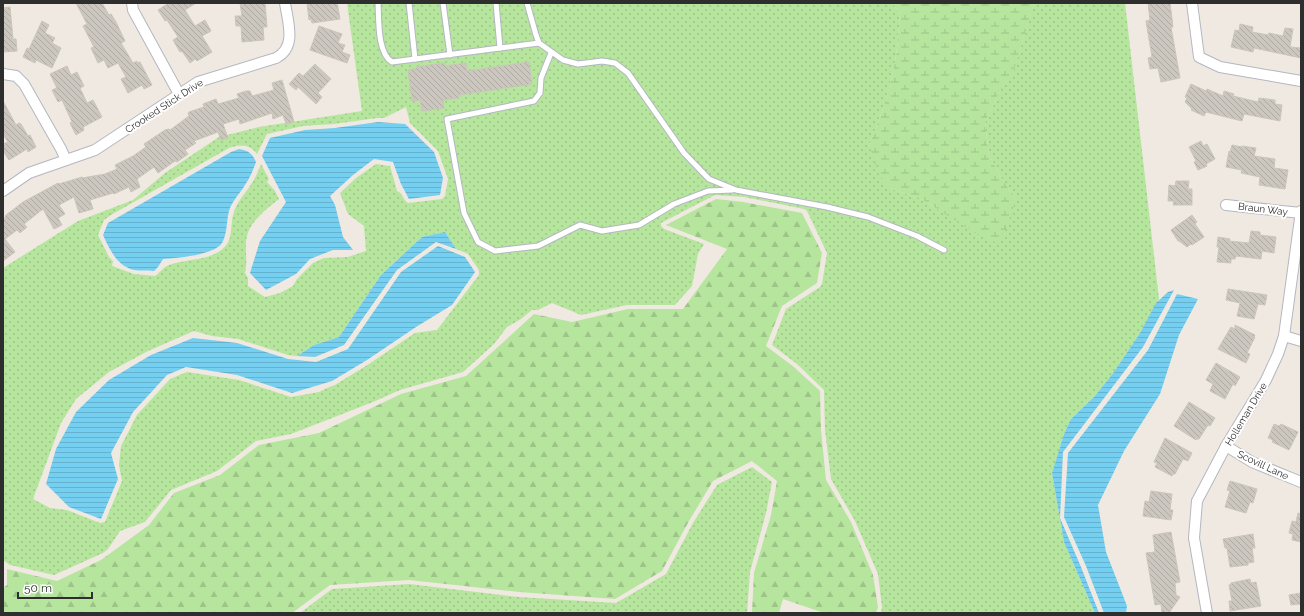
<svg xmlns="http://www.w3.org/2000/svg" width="1304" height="616" font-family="Raleway,sans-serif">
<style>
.grass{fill:url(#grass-dots);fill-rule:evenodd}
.forest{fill:url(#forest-firs)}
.wetland{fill:url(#wetland-marsh)}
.water{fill:url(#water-rules)}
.building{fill:url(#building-back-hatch);stroke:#cbc5ba}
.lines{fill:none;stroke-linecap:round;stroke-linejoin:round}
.service-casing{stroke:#b4b7c1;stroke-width:7}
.minor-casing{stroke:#b4b7c1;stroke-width:12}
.service{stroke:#fff;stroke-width:5}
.minor{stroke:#fff;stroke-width:10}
.labels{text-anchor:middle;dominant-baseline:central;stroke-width:4;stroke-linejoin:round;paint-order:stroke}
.street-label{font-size:10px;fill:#2e2e2e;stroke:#fff}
</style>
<defs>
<pattern id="grass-dots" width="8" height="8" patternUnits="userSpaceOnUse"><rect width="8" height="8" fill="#b6e59e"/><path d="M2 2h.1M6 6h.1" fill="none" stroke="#9dc588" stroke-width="1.8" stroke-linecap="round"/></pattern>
<pattern id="forest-firs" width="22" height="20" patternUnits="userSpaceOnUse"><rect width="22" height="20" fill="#b6e59e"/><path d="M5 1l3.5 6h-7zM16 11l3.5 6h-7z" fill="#9dc588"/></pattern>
<pattern id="wetland-marsh" width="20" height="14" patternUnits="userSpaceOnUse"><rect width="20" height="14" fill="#b6e59e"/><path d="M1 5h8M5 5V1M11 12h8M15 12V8" fill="none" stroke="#9dc588"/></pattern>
<pattern id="water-rules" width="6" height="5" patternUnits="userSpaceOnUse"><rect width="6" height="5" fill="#75cff0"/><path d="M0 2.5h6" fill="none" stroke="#66b2ce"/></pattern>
<pattern id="building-back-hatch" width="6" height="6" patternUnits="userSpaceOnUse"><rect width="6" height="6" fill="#cbc7bf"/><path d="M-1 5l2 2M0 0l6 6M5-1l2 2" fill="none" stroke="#afaba4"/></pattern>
</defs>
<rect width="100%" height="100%" fill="#efe9e1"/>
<g class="grass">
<path d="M347 3H892L900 13C899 27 898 42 896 56 891 87 881 117 869 145L891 189 920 198 940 211 1016 199 1002 179 989 155 985 123 999 93 1013 72 1034 3H1125L1159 299 1140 333 1114 372 1094 397 1071 419 1064 434 1052 473 1064 542 1095 613H881L882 607 878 574 855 521 831 479 825 430 824 390 797 364 772 345 786 309 820 287 822 284 827 253 807 211 804 209 744 197 715 195 661 223V226L664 229 704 244 698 254 692 286 675 305H627L581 315 552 303 538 310H532L521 319 507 327 494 344 463 372 400 390 373 402 291 434 256 441 217 471 171 490 145 522 120 531 108 549 103 553 54 575 10 565 3 560V268L78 221 133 200 165 173 219 137 259 127 362 111ZM406 107 410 123 438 151 448 179 445 196 442 199 408 203C403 200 403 193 397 191L390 166 376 164 356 178 340 193 348 214 364 226 366 251 348 257 324 258 313 263 297 279 293 286 280 293 265 297 248 286V278L245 273C248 260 244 248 247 236 250 221 268 208 279 199L275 191 267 182 269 179 261 164C258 172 255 179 250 186 244 195 237 202 234 212 229 227 235 241 220 251 205 261 185 259 169 265 163 267 160 273 155 276L134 274 112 266 113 261 109 257 98 235 104 220 111 215 229 148C240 144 250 144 257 154L267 134 303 126 334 124 377 118H384ZM445 232 456 249 468 254 479 270V275L437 330 415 333 369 364 335 385 327 388 319 392 291 397 239 380 187 372 170 379 137 415 121 446 119 465 122 481 105 522 100 523 67 510 50 508 33 499 61 423 76 399 109 372 148 351 194 331 212 336 238 339 288 355 297 356 314 345 339 337 381 275 422 237Z"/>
<path d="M752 467 772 482 766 513 750 572 747 613H300L332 589 409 584 519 597 616 603 666 574 693 523 717 485Z"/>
</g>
<path class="forest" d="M716 199 743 202 802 213 822 253 817 283 782 306 766 346 794 367 820 391 821 430 826 480 851 522 873 575 878 607 876 613H824L783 599 779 613H752L754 573 771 515 777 481 752 461 713 481 689 521 662 571 615 599 519 592 409 580 330 585 292 613H3V588L7 585V569L57 581 101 560 149 525 174 493 220 475 259 445 319 433 401 394 466 376 534 314 572 322 628 309H683L727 249 666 225Z"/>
<path class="wetland" d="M892 3H1034L1013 73 999 93 985 123 989 155 1002 179 1016 199 1006 229 997 243 973 232 920 198 891 189 879 175 869 145C881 117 891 87 896 56 898 42 899 27 900 13Z"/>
<g class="water">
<path d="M378 122 405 124 434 152 443 178 440 195 409 199 401 184 393 162 374 159 353 175 330 196 335 205 343 237 353 250H333L310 259 296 274 266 290 250 273 260 241 286 202 262 156 270 138 305 130 335 128Z"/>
<path d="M239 149C249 151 252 153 256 162 253 170 250 178 245 185 240 193 234 199 230 208 226 219 228 230 223 241 218 255 177 258 163 259L158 267 154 271C147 270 140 271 134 270 117 266 110 250 103 235L108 223 231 152Z"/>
<path d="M445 232 456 249 436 242 397 270 344 345 315 357 297 356 314 345 339 337 381 275 422 237Z"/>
<path d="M438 246 465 257 475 272 452 305 416 327 367 360 332 381 292 393 237 375 186 367 167 375 133 412 111 453 118 479 101 519 69 507 46 484 56 449 76 412 109 380 151 355 193 338 237 343 288 359 316 362 348 349 401 272Z"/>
<path d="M1174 290 1143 347 1063 452 1060 518 1081 567 1099 613H1095L1064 542 1052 473 1064 434 1071 419 1094 397 1114 372 1140 333 1156 303 1168 292Z"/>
<path d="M1177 294 1198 299 1179 335 1160 394 1124 451 1098 505 1106 552 1127 606 1126 613H1104L1086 566 1064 517 1068 453 1148 350Z"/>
</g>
<g class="building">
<path d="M76 3H102L109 15 111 14 116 22 125 41 121 43 133 63 137 61V63L140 62 152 85 144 89 142 85 128 93 121 79 126 77 118 63 108 68 104 60 98 63 91 48 94 47 83 26 87 24Z"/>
<path d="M169 3H196L185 10 195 26 205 20 211 31 202 36 212 52 197 61 195 59 190 63 182 51 180 52 173 40 178 37 167 20 165 21 158 10Z"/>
<path d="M240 3H265L267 27H263L264 40 242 42 241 26H236L235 16H242Z"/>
<path d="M307 3H337L340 19 312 23 311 19 309 20Z"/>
<path d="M1148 3H1170L1173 27H1171L1180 78 1161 82 1158 68 1150 69 1148 58 1152 57 1146 21 1150 20Z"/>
<path d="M10 7 13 39H16L17 51 3 52V8Z"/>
<path d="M42 21 49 25 45 33 55 38 52 43 61 48 52 68 36 60 35 63 23 57 27 48 29 49Z"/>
<path d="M1240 24 1253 27 1252 32 1268 35 1269 33 1283 36 1285 28 1293 29 1290 47 1301 48V58L1254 48 1253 52 1231 47 1235 30 1239 31Z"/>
<path d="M319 26 342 34 338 43 345 45 342 52 350 55 347 63 310 50Z"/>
<path d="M529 62 532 84 459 95V98L443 100 444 108 422 111 420 100 412 101 408 70 416 69V67L444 63 445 66 466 63 467 71Z"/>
<path d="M315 64 331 79 318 93 322 97 316 104 298 87 296 90 289 84 299 73 303 76Z"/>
<path d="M67 66 71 75 77 72 84 86 80 88 87 103 93 100 102 117 83 127 84 130 76 135 70 123 72 122 62 100 58 102 52 90 57 88 50 74Z"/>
<path d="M282 80 294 122 286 124 283 115 273 119 272 113 240 124 239 119 223 124 228 138 221 140 218 132 194 141 196 143 185 150 188 154 177 162 175 161 158 173 154 167 137 179 140 187 131 192 129 187 114 194 113 193 90 200 93 209 79 213 74 197 59 205 65 214 58 218 62 225 54 229 43 209 24 224 27 227 20 233 17 230 5 239 15 252 3 261V222L6 215 23 202 58 183 59 184 82 177V178L105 174 117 169 115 165 133 156 146 147 144 144 165 130 169 129 170 130 189 116 188 113 189 112 204 107 203 104 216 99 218 104 239 98 237 94 246 91H250L252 96 274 90 272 83Z"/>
<path d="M1191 84 1206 91 1207 89 1223 96 1224 91 1234 94 1233 96 1258 102 1259 98 1275 100V104L1282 105 1280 121 1244 114 1242 121 1206 112 1204 116 1191 110 1192 109 1185 102 1187 98 1185 97Z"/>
<path d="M3 101 16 125 19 123 21 124 28 136 30 135 36 147 28 152 27 149 9 160 3 151V144L8 142 3 134Z"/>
<path d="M1201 141 1203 146 1207 144 1215 159 1206 164 1207 166 1198 170 1194 162 1196 161 1189 147Z"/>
<path d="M1232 145 1242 147V146L1256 148 1254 156 1275 159 1274 168 1288 170 1285 189 1259 185 1260 177 1241 173 1242 170 1226 167 1229 151 1230 152Z"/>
<path d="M1176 181H1189L1188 189H1192V205H1173L1174 201H1168L1169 185 1175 186Z"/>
<path d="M1192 215 1197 222 1195 224 1204 237 1192 245 1191 244 1187 247 1179 241H1178L1171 230Z"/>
<path d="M1251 231 1260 232V235L1276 237 1274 253 1262 251 1261 259 1236 256 1235 259H1231V263L1217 262 1219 247H1217L1218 237 1230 239 1229 241 1249 243Z"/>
<path d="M1228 289 1267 295 1265 305 1258 304 1254 319 1237 316 1240 303 1226 300Z"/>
<path d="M1235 325 1255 335 1254 337H1255L1247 353 1250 354 1246 363 1218 349 1231 327 1235 329Z"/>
<path d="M1216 363 1240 377 1235 386 1233 384 1225 399 1210 391 1213 384 1206 380Z"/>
<path d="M1189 402 1215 418 1210 426 1208 425 1199 439H1197L1196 440 1174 426Z"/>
<path d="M1274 424 1279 426 1281 424 1298 432 1289 450 1272 442 1273 440 1268 438Z"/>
<path d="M1165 438 1192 453 1188 461 1183 459 1175 474H1173L1172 476 1155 467 1157 463 1154 462Z"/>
<path d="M1230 481 1257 489 1253 503 1250 502 1246 513 1225 507 1230 491 1227 490Z"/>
<path d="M1151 491 1172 494 1170 510H1173L1171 520 1143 516 1145 501 1149 502Z"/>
<path d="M1298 513 1301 514V542L1292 540 1293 534 1289 533 1292 521 1296 522Z"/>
<path d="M1171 532 1180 582 1175 583 1176 595 1180 597 1169 613H1162L1161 604 1155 605 1146 553 1155 552 1153 535Z"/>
<path d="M1253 534 1255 548H1252L1254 562 1248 563V565L1230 567 1227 548H1225L1223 539Z"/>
<path d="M1250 579 1251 583 1256 582 1261 606 1230 611 1229 601H1232L1229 585 1231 584V583Z"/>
<path d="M1301 593V604L1291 605 1289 595Z"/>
</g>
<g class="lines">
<defs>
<g id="service">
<path d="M378 3C379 19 377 53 392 62L500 48"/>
<path d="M409 3 415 59"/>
<path d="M443 3 450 55"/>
<path d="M496 3 500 48 539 43 563 60 578 64 602 61 615 63 628 73 684 153 709 179 736 190 827 207 868 217 917 236 944 250"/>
<path d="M527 3 536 35 539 43"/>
<path d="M551 53 541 78 540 93 534 101 447 119 464 213 478 242 495 251 538 246 580 225 602 231 639 225 674 204 708 191 733 190"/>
</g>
<g id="minor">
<path d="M132 3 133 10 179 94"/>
<path d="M1192 3 1199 57 1220 67 1301 81"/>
<path d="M3 74 16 76 24 84 61 149 66 160"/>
<path d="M3 191 29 173 95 150 198 82 276 58C297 47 288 23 285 3"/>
<path d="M1226 205 1301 213"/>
<path d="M1284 336 1301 341"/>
<path d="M1226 446 1252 462 1301 482"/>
<path d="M1207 613 1194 538 1197 501 1226 446 1266 380 1278 354 1284 336 1301 211"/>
</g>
</defs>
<use href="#service" class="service-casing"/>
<use href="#minor" class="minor-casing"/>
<use href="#service" class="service"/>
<use href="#minor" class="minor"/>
</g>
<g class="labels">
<g class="street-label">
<text transform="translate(164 106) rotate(-33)">Crooked Stick Drive</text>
<text transform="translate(1263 209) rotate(7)">Braun Way</text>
<text transform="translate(1246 414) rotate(-59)">Holleman Drive</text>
<text transform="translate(1263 465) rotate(25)">Scovill Lane</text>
</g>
</g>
<rect width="1304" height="616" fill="none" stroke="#2e2e2e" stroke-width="8"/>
<path d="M18 592v6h74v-6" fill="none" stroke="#2e2e2e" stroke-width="2"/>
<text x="24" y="592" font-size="12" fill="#2e2e2e" stroke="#ffffff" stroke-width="3" paint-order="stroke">50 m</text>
</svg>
